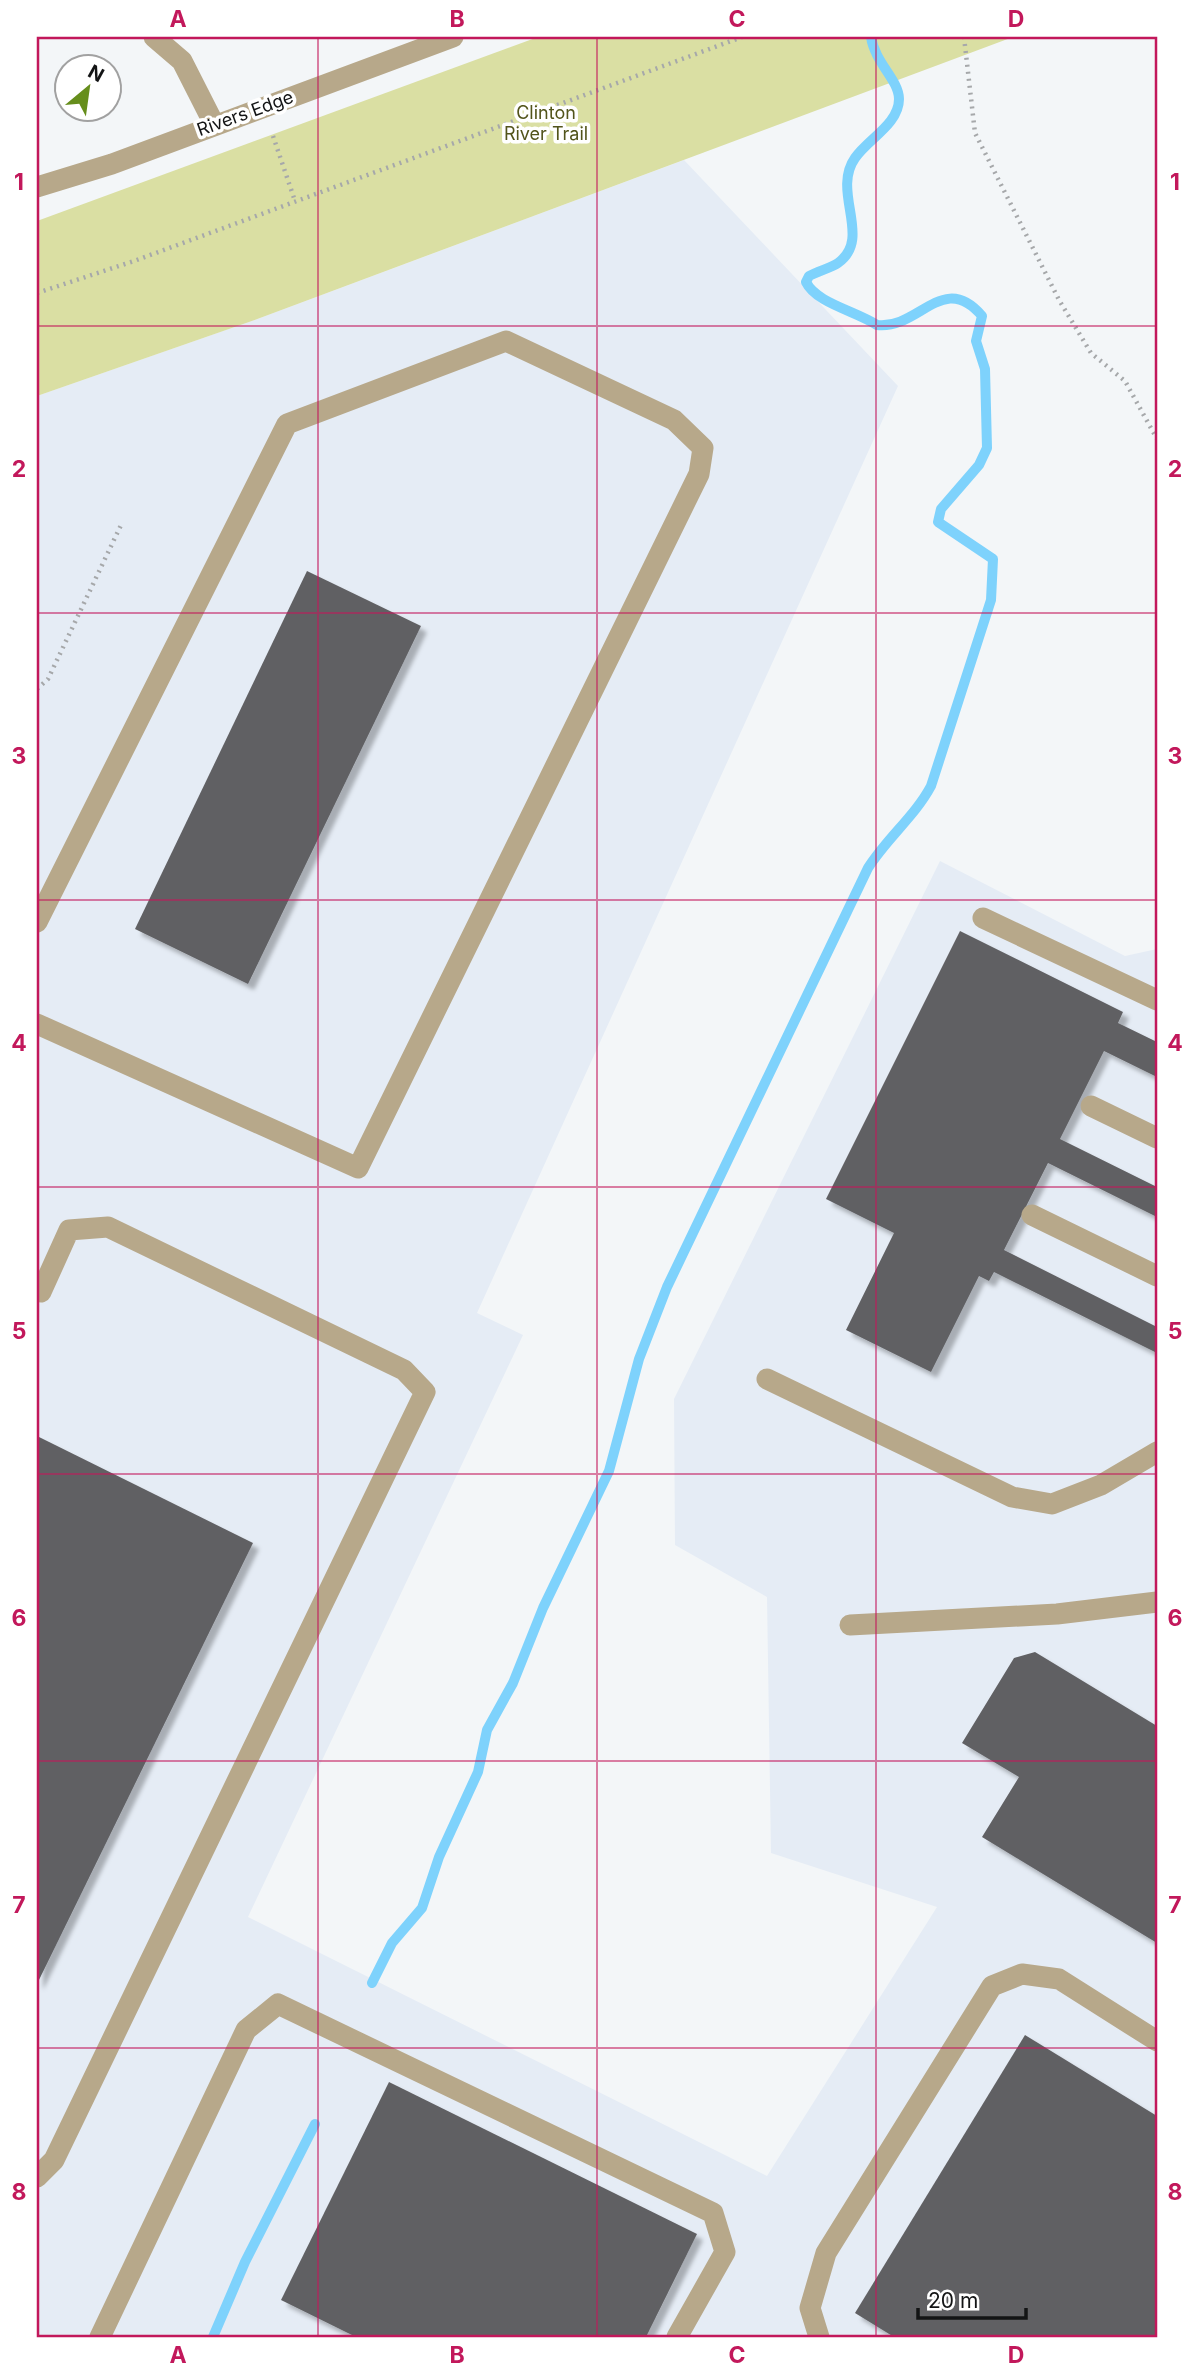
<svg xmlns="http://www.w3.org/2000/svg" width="1194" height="2374" font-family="Inter,sans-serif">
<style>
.built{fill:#e5ecf5}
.green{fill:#dadfa3}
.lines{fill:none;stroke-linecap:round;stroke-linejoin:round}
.stream{stroke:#7ed2fc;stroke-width:10}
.building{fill:#616164;filter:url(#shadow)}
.path{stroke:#a6a8aa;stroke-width:4.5;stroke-dasharray:2 5;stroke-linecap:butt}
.minor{stroke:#b7a88a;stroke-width:21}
.grid{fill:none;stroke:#c2185b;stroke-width:2;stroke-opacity:0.55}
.labels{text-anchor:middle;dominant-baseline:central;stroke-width:7;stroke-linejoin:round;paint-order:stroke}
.park-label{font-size:18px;fill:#52541b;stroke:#fff}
.street-label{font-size:18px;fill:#131415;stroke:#fff}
.neatline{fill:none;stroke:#c2185b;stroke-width:2.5}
.grid-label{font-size:23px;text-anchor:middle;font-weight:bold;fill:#c2185b}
</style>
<defs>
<filter id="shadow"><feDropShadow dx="6" dy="6" stdDeviation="2" flood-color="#0004"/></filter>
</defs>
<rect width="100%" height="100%" fill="#f3f6f8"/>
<path class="built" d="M684 160 898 386 477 1313 523 1335 248 1917 767 2176 937 1907 771 1853 767 1597 675 1545 674 1399 940 861 1125 956 1157 949V2337H37V396L249 322Z"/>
<path class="green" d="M538 37H1013L249 322 37 396V221Z"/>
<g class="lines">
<g class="stream">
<path d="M372 1983 392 1943 422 1908 439 1857 478 1772 487 1730 513 1683 543 1608 609 1471 639 1359 667 1287 868 868C887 838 915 816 931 786L991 600 993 559 938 522 941 509 979 465 987 448 985 369 976 341 982 316C943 270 919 330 877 325 856 311 816 303 806 282L809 276C818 271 831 268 838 263 873 238 831 192 855 158 868 139 899 124 899 99 899 80 875 63 871 37"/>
<path d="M213 2337 245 2262 315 2124"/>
</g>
</g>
<g class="building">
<path d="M307 571 421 626 248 984 135 929Z"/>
<path d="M960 931 1123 1012 1118 1023 1157 1042V1077L1104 1051 1060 1139 1157 1187V1217L1048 1163 1004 1250 1157 1327V1353L994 1272 989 1281 979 1276 931 1372 846 1330 894 1233 826 1199Z"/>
<path d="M37 1436 253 1543 37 1984Z"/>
<path d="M1035 1652 1157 1726V1943L982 1837 1019 1777 962 1743 1014 1658Z"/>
<path d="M1025 2035 1157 2116V2337H894L855 2313Z"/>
<path d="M389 2082 697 2234 646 2337H356L281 2300Z"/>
</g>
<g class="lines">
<g class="path">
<path d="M964 37 975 133 1059 300 1091 353 1125 381 1157 439"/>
<path d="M273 136 295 201"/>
<path d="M37 293 134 261 742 37"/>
<path d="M37 689 48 679 122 523"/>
</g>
<g class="minor">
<path d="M154 37 182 61 214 124"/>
<path d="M37 187 112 164 453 37"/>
<path d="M983 918 1157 1000"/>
<path d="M37 922 287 424 506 341 674 420 703 448 699 474 358 1168 37 1024"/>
<path d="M1091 1106 1157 1138"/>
<path d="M1032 1215 1157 1276"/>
<path d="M37 1290 41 1292 69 1230 108 1227 404 1370 425 1392 54 2160 37 2177"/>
<path d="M767 1379 1012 1497 1052 1504 1101 1485 1157 1452"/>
<path d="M850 1625 1057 1614 1157 1602"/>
<path d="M100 2337 246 2030 278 2004 713 2213 725 2252 677 2337"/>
<path d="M819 2337 810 2308 826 2253 992 1986 1022 1974 1059 1979 1157 2041"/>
</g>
</g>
<path class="grid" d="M318 37V2337M597 37V2337M876 37V2337M37 326H1157M37 613H1157M37 900H1157M37 1187H1157M37 1474H1157M37 1761H1157M37 2048H1157"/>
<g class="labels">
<g class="park-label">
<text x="546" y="112">Clinton<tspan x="546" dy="21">River Trail</tspan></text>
</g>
<g class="street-label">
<text transform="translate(245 113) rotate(-20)">Rivers Edge</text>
</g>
</g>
<rect width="1194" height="2374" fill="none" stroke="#ffffff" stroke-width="77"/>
<g transform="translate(88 88) rotate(29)"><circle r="33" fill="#ffffff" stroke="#a1a1a1" stroke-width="2"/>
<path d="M0-5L12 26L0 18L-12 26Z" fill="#668e1c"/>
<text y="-10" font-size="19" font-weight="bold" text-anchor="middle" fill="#131415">N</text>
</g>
<path d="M918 2308v10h108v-10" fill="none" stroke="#131415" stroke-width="3.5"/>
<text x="928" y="2308" font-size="21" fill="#131415" stroke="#ffffff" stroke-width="5" paint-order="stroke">20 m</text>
<rect x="38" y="38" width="1118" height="2298" class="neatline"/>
<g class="grid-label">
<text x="178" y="27">A</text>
<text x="457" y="27">B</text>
<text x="737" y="27">C</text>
<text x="1016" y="27">D</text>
<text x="19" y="190">1</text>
<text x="1175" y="190">1</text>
<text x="19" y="477">2</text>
<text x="1175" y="477">2</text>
<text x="19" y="764">3</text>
<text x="1175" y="764">3</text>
<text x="19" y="1051">4</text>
<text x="1175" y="1051">4</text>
<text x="19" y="1339">5</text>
<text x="1175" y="1339">5</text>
<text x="19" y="1626">6</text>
<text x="1175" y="1626">6</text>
<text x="19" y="1913">7</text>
<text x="1175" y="1913">7</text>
<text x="19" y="2200">8</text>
<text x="1175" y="2200">8</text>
<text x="178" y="2363">A</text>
<text x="457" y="2363">B</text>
<text x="737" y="2363">C</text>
<text x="1016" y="2363">D</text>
</g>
</svg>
